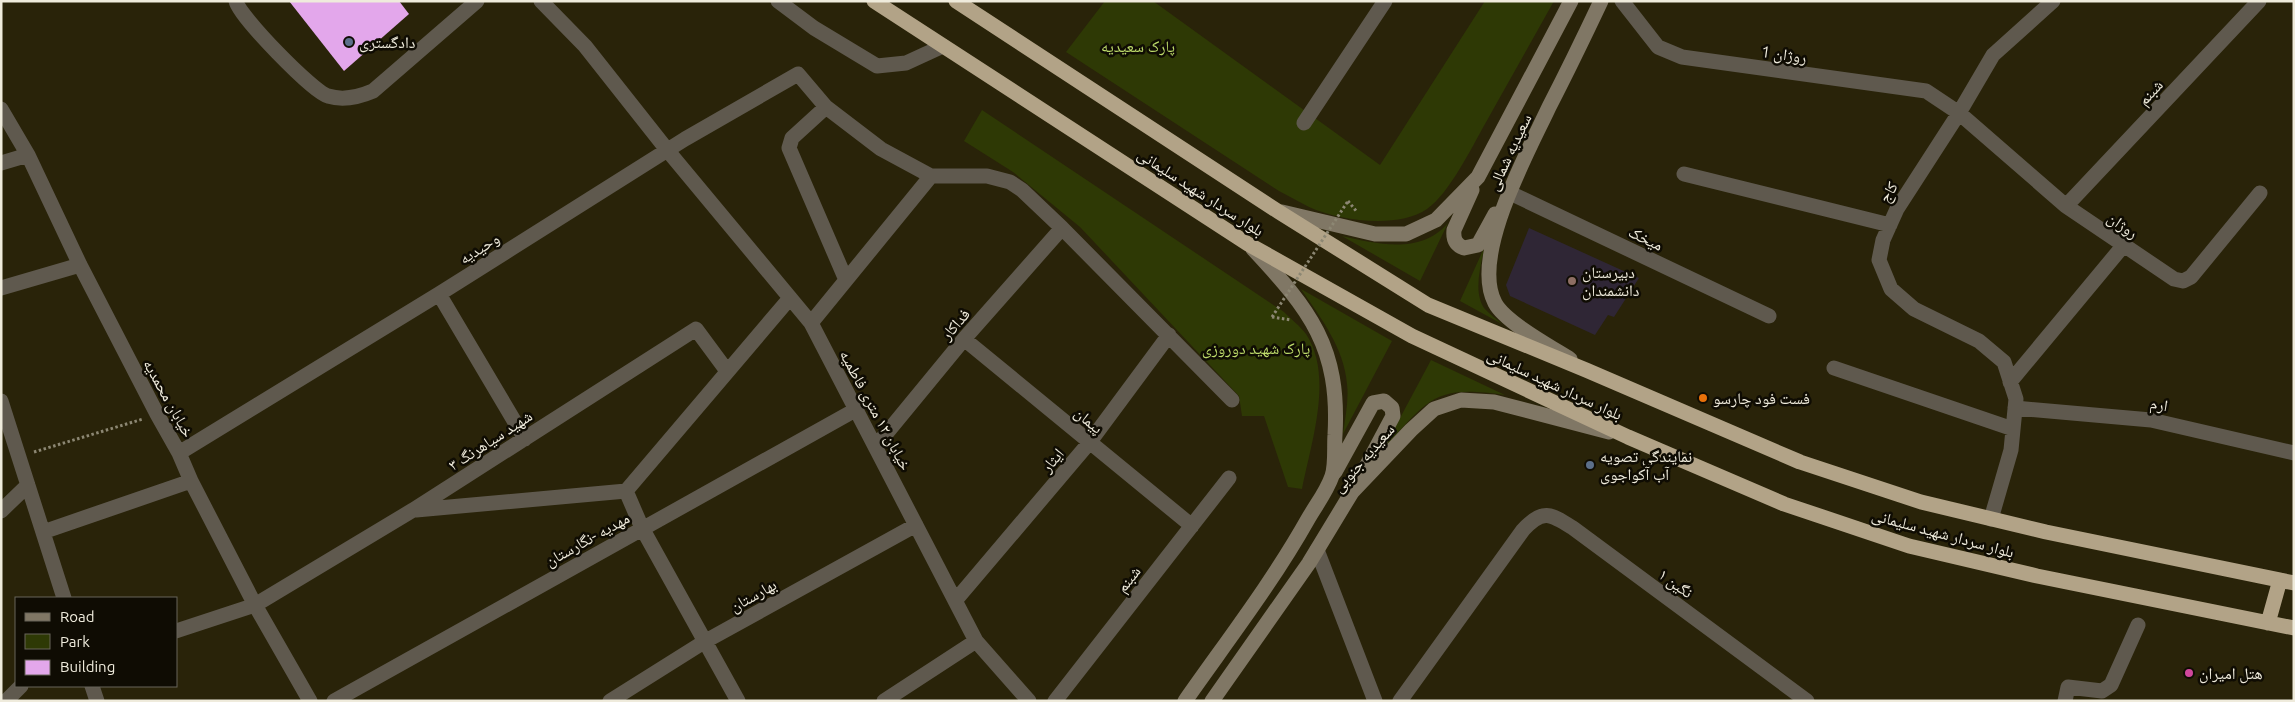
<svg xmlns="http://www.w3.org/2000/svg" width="2295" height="702" font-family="Ubuntu,'Noto Naskh Arabic',sans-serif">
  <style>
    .education { fill: #2f2635 }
    .green { fill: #2e3905 }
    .building { fill: #e3a7eb }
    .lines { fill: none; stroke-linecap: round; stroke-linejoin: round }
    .path { stroke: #8c8773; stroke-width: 3; stroke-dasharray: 2.5 2.5; stroke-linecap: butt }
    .street { stroke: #5f594e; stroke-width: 15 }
    .secondary { stroke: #807765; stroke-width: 15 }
    .highway { stroke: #b2a387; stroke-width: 15 }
    .path-bridge { stroke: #8c8773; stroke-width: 3; stroke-dasharray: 2.5 2.5; stroke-linecap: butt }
    .service-dot { fill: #5c6f8a; stroke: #0f0c03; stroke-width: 2 }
    .education-dot { fill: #8d6e63; stroke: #0f0c03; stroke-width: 2 }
    .food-dot { fill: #e8710a; stroke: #0f0c03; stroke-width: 2 }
    .hotel-dot { fill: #d1479c; stroke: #0f0c03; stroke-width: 2 }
    .labels { text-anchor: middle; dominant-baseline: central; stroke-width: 5; stroke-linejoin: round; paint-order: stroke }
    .poi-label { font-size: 16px; fill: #efebdc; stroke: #0f0c03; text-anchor: start }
    .park-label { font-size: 16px; fill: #bddb6a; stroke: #0f0c03 }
    .street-label { font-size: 16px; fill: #efebdc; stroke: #0f0c03 }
  </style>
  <rect width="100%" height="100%" fill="#292309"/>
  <!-- education -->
  <path class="education" d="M1529 228 1639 278 1614 317 1608 315 1595 335 1510 296 1506 285Z"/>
  <!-- green -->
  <path class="green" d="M1105 1H1153L1380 165 1485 1H1554C1531 42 1508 83 1485 124 1472 147 1449 194 1427 209 1398 229 1340 221 1309 207 1299 202 1289 196 1279 191L1066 52Z
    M982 110 1284 312C1291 319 1300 326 1306 334 1334 376 1311 443 1302 489L1288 487 1264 416H1242L1239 396 1080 227 1013 172 964 141Z
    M1448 223 1420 281 1342 236C1377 244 1421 255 1448 223Z
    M1484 248C1481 266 1473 291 1484 308 1489 314 1497 319 1502 324L1460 301Z
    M1301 289 1392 341 1343 434C1345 418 1349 401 1347 384 1344 348 1321 318 1301 289Z
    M1431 360 1505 395C1434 385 1430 398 1384 448Z"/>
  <!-- building -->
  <path class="building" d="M289 1H399L409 14 344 71Z"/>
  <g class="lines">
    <!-- path -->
    <path class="path" d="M1348 201 1357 212
      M1272 317 1291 320
      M34 452 143 419"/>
    <!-- street -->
    <path class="street" d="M236 1C238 15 313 92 328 96 344 101 359 97 373 91L477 1
      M541 1 585 46 668 151 811 323 976 641 1029 701
      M778 1 814 28 877 66 906 63 943 46
      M1622 1 1658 47 1682 57 1926 91 1959 113 2066 206 2174 279 2183 281 2191 277 2260 193
      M826 107 792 138 789 148 846 280
      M1 109 28 155 80 265 157 414 179 453 191 481 255 605 310 701
      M1304 123 1385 1
      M1 163 28 155
      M1684 174 1890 225
      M1508 192 1769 316
      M2066 206 2259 1
      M1 288 80 265
      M439 294 525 439
      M811 323 931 176
      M964 339 1192 526
      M1834 368 2013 429
      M2010 382 2123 246
      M1 401 64 598
      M2015 408 2151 420 2294 453
      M876 446 964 339 1062 228
      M179 453 439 294 685 139 798 74 826 107 881 149 931 176H987L1010 182 1022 190 1062 228 1232 400
      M626 491 790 298
      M626 491 642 528 738 701
      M416 510 626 491
      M1 511 28 485
      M1991 519 2011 450 2016 399 2004 362 1979 341 1914 309 1891 289 1879 260 1883 240 1897 209 1959 113 1993 55 2053 1
      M43 532 191 481
      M1317 550 1375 701
      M955 601 1089 443 1169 335
      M176 631 255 605 413 510 696 329 727 371
      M92 686 97 701
      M6 701 21 686
      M334 701 857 409
      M610 701 704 642 916 525
      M884 701 976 641
      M1055 701 1229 478
      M1400 701 1523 530C1543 508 1551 514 1573 528L1807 701
      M2065 701 2068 687 2102 691 2111 685 2138 625"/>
    <!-- secondary -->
    <path class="secondary" d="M1472 190 1454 230C1453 239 1456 245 1464 248L1478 245 1495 214
      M1282 212 1375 234H1406L1436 220 1478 177 1571 1
      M1570 359C1551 347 1505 322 1495 303 1470 256 1528 152 1549 107 1567 72 1584 37 1601 1
      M1335 472 1373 403 1384 401 1392 408 1393 416 1360 478
      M1185 701C1227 641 1272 583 1308 519 1316 505 1327 491 1332 476 1336 465 1334 447 1335 435 1340 347 1310 310 1253 249
      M1212 701 1309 563 1352 492 1411 430 1434 409 1461 400 1494 402 1609 432"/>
    <!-- highway -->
    <path class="highway" d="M874 1 1248 244 1412 336 1628 437 1784 504 1909 546 2037 576 2294 628
      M956 1 1279 212 1428 305 1586 370 1800 462 1921 502 2046 532 2294 583
      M2268 623 2280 580"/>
    <!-- path-bridge -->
    <path class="path-bridge" d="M1272 317 1348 201"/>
  </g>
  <!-- markers -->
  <g class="service-dot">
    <circle cx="349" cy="42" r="5"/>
    <circle cx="1590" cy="465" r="5"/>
  </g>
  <circle class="education-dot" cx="1572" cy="281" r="5"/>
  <circle class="food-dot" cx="1703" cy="398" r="5"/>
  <circle class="hotel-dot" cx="2189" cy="673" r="5"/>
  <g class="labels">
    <!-- poi labels -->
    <g class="poi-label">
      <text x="359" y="42">دادگستری</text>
      <text x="1582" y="272">دبیرستان<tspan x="1582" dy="18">دانشمندان</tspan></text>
      <text x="1713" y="398">فست فود چارسو</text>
      <text x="1600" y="456">نمایندگی تصویه<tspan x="1600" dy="18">آب آکواجوی</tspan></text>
      <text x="2199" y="673">هتل امیران</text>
    </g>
    <!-- park labels -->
    <g class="park-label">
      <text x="1138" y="46">پارک سعیدیه</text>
      <text x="1256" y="348">پارک شهید دوروزی</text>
    </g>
    <!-- street labels -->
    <g class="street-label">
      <text transform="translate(1784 54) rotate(8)">روژان 1</text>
      <text transform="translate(2150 92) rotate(-47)">شبنم</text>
      <text transform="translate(1509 152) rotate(-65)">سعیدیه شمالی</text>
      <text transform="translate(1201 192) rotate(33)">بلوار سردار شهید سلیمانی</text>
      <text transform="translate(1888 192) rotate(-59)">کاج</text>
      <text transform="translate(2123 225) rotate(35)">روژان</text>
      <text transform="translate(1646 238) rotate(26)">میخک</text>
      <text transform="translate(479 248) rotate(-32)">وحیدیه</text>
      <text transform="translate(955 324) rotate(-49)">فداکار</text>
      <text transform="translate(1555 384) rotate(25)">بلوار سردار شهید سلیمانی</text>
      <text transform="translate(169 398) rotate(61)">خیابان محمدیه</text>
      <text transform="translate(2159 404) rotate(10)">ارم</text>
      <text transform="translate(876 410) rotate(62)">خیابان ۱۲ متری فاطمیه</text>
      <text transform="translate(1089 420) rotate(40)">پیمان</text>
      <text transform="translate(490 440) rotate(-33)">شهید سیاهرنگ ۳</text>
      <text transform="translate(1363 458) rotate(-49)">سعیدیه جنوبی</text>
      <text transform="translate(1052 460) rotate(-50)">ایثار</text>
      <text transform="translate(1943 533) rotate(15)">بلوار سردار شهید سلیمانی</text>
      <text transform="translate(587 539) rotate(-29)">مهدیه -نگارستان</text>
      <text transform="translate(1128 579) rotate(-52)">شبنم</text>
      <text transform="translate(1676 583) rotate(36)">نگین ۱</text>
      <text transform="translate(753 595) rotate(-29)">بهارستان</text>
    </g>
  </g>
  <!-- border -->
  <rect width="2295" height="702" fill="none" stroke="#efebdc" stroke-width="5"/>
  <!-- legend -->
  <rect x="15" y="597" width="162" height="90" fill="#0f0c03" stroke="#69655a"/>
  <rect x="25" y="613" width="25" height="8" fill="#807765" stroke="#69655a"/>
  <text x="60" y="622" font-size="15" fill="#efebdc">Road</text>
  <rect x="25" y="634" width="25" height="15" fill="#2e3905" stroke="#69655a"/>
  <text x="60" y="647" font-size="15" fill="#efebdc">Park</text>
  <rect x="25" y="660" width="25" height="15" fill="#e3a7eb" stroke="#69655a"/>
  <text x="60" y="672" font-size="15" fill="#efebdc">Building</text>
</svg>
